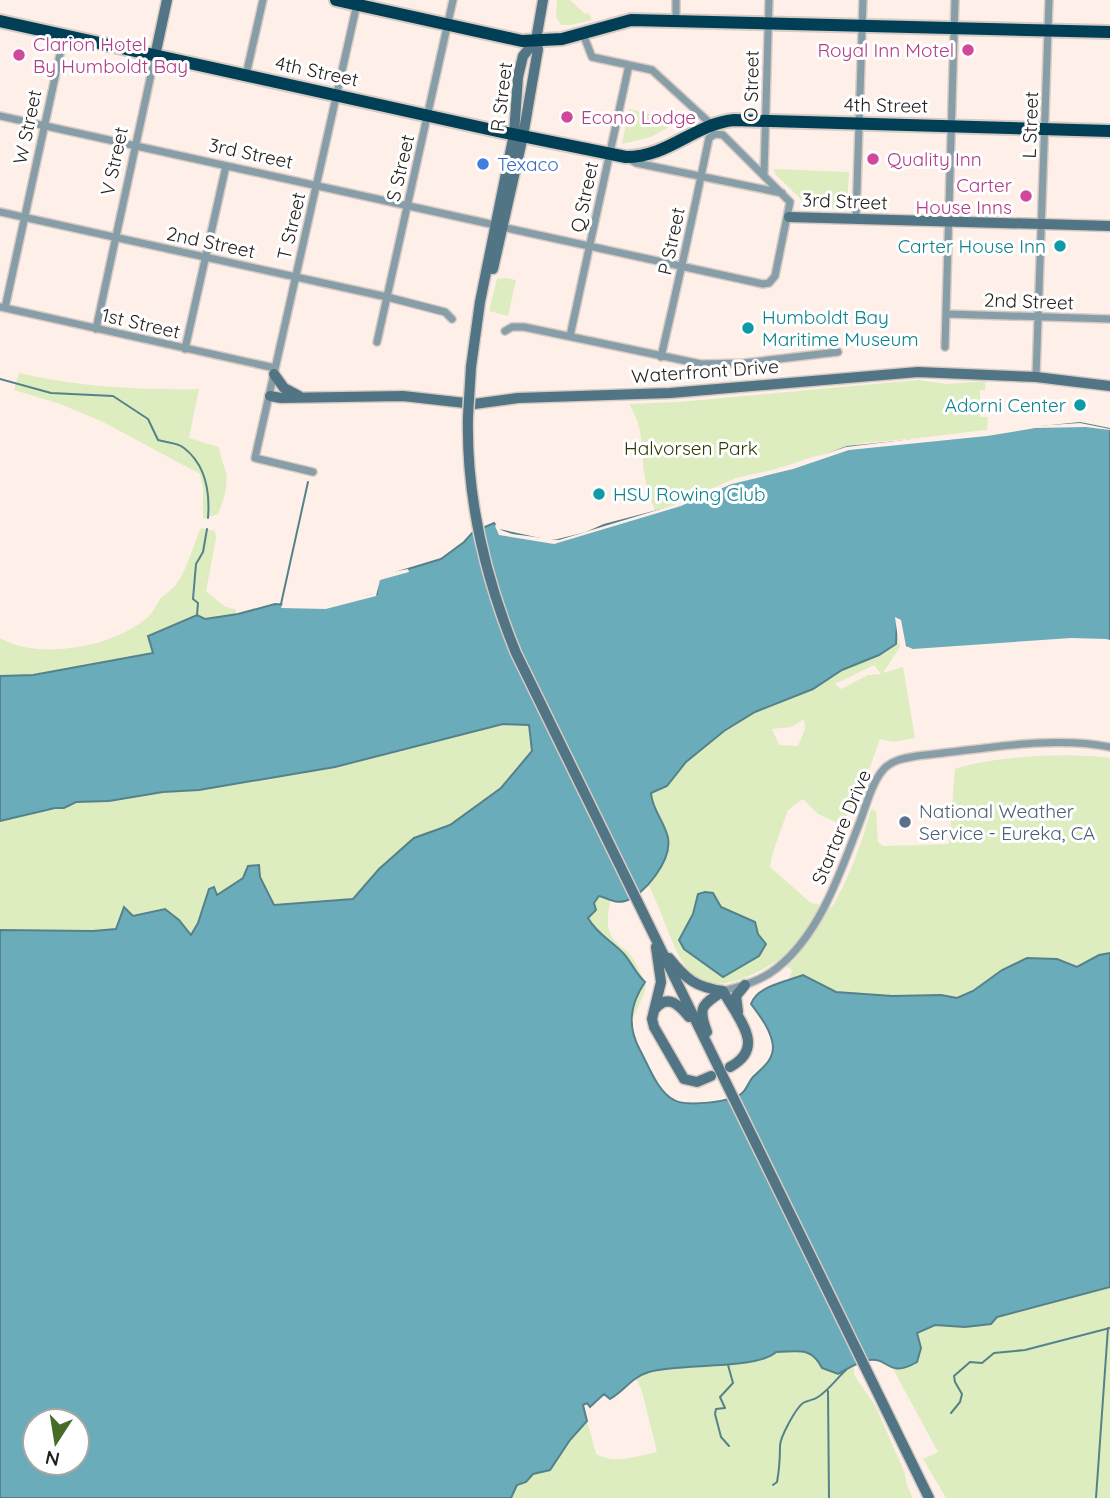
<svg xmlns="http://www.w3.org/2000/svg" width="1110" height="1498" font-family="Quicksand,sans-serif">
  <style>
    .green { fill: #ddedc0; fill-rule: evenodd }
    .water { fill: #6aacb9; stroke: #55828a; stroke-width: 2; fill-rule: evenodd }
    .pier { fill: #fef0e8 }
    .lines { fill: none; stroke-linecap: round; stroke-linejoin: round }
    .stream { stroke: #55828a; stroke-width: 2 }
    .street-casing { stroke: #d7cbc3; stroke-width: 10 }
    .secondary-casing { stroke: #d7cbc3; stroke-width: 13 }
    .highway-casing { stroke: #d7cbc3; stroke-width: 16 }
    .street { stroke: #879ea9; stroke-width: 7 }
    .secondary { stroke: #527586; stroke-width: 10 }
    .highway { stroke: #003f56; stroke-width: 12 }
    .secondary-bridge-casing { stroke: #d7cbc3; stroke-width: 13; stroke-linecap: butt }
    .secondary-bridge { stroke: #527586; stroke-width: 10 }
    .hotel-dot { fill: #d1479c; stroke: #fff; stroke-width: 2.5 }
    .shop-dot { fill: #3f7fe0; stroke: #fff; stroke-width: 2.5 }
    .culture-dot { fill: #0f9aa8; stroke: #fff; stroke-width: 2.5 }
    .service-dot { fill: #5c6f8a; stroke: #fff; stroke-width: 2.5 }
    .labels { text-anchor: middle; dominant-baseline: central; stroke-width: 6; stroke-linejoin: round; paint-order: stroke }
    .hotel-label { font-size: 19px; fill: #b23c85; stroke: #fff; text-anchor: start }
    .street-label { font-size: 19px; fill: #25201d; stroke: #fff }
    .shop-label { font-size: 19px; fill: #366cbe; stroke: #fff; text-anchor: start }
    .culture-label { font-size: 19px; fill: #0d838f; stroke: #fff; text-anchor: end }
    .park-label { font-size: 19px; fill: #2e3c02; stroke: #fff }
    .service-label { font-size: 19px; fill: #4e5e75; stroke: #fff; text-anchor: start }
  </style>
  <rect width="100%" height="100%" fill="#fef0e8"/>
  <!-- green -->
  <path class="green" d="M557 0H570L585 14 589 13 592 20 570 25H561L556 17Z
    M629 109 680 121 651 137 622 144Z
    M774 169 849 172 847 209 809 207 775 174Z
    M506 278 516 280 508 316 489 311 497 279Z
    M19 373C77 387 139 390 199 389L189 438 219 447C220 455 222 461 225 469 230 481 223 503 218 514L203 519V489L200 474 103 422 60 404 14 390Z
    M918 380 947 384 986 381 985 390H980V417H988L987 432 863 443 806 459 655 511C651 500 647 490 645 479 640 448 646 433 629 404L679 402Z
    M201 528 215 531 216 538 206 591 224 606 236 610V614L275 604 282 605 281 608 286 610 326 609 376 597 380 580 408 572V569L420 565 421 567C434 564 445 562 455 554 464 547 468 538 478 534L485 562 368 605 231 631 159 652 154 659 0 703V638C39 661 116 647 149 616 154 611 157 603 161 598 166 593 173 589 177 583 188 568 193 545 201 528Z
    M897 620 900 647 883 673 903 667 915 738 893 742 880 739 864 784 842 825 818 814 803 799 788 810 773 852 770 867 811 903 832 907C850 876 862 843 871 809L876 811 878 842 883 846 949 844 955 769C992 756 1070 752 1110 758V1044L0 1407V821L55 808H64L76 802 522 711 629 781ZM874 665 881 674 868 675 841 689 835 684ZM804 719 805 729 798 746 779 745 772 729 792 727ZM649 886C683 956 681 1019 777 961L792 970 788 981 758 992 751 1004C761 1016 772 1031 773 1047 773 1062 762 1068 753 1077 747 1082 746 1090 740 1094 729 1102 685 1107 673 1100 654 1089 637 1046 630 1026L645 991 646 982C639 973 636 961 629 953 625 949 620 947 616 942 604 929 608 917 610 901 626 903 638 897 649 886Z
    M1110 1263V1498H946L923 1459 938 1452 893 1369 875 1360H869L854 1366V1375L875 1405 904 1471 907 1485 913 1498H334L600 1374ZM636 1378 642 1392 657 1452C637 1456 615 1465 596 1454L583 1405H589L603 1393 610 1399Z"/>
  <!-- water -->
  <path class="water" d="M1080 423 1110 429V643L1090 640 910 651 903 642 897 620 896 644 879 655 842 670 813 689 755 712 724 731 686 762 667 786 651 793C652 810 665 822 668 838 672 860 645 895 625 901 615 904 608 898 599 896L594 903 596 910 588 918C597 934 612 941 624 954 632 963 636 974 645 982 629 1006 627 1027 641 1052 649 1067 658 1092 674 1100 686 1107 730 1102 741 1094 747 1090 748 1082 753 1077 762 1068 773 1061 773 1047 772 1031 760 1016 751 1004 757 986 786 982 803 975L836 992 892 996 941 995 957 998 973 991 1002 970 1027 958 1057 959 1077 967 1099 955 1110 953V1287L997 1317 991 1324 965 1327 935 1325 917 1333 921 1348 917 1362C888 1379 889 1357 869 1360 859 1361 847 1369 838 1374L822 1368C811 1346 798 1352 776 1352 757 1370 679 1363 649 1372 632 1377 624 1391 610 1399L604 1394 590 1407 587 1403 583 1405 587 1421 570 1440 550 1470 533 1474 526 1482 517 1485 511 1498H0V930L93 931 116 929 124 907 133 916 165 909 179 920 191 935 198 923 209 889 214 887 217 895 243 878 248 866 259 865 260 877 274 905 353 899 379 869 414 838 450 825 501 788 532 751 529 725 503 724 335 767 199 790 163 792 109 801 76 802 64 808H55L0 821V676L33 675 153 653 148 636 197 615 205 619 238 614 275 604 326 608 377 594 378 578 441 559 464 542 473 532 494 523 499 530 545 540H558L586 533 604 525 680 505 737 481 796 466 847 447ZM35 1421H77V1463H35Z
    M705 892 713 893 721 907 755 922 758 934 766 944 759 956 723 977 684 949 679 940 693 914 698 894Z"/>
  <!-- pier -->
  <path class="pier" d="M1080 423 1110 429V430L1086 427 1036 428 987 436 849 450 793 469 732 484 681 506 554 544 499 535 495 526 496 524 501 530 512 534 559 540 674 505 736 478 785 467 846 447 1035 424V426Z
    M408 569 409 572 380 580 376 596 326 609 281 608 283 603 328 604 373 594 377 575Z
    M895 617 901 620 906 646 913 649 1071 638 1106 639 1110 640V647L1077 643 909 654 900 643 899 633V646Z"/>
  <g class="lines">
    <!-- stream -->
    <path class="stream" d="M0 379 51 393 113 396 148 419 158 440C167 443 177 442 184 448 206 465 210 493 208 518
      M281 604 308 482
      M197 615 198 603 193 599 196 564 203 552 207 529
      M728 1365 733 1383 720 1397 725 1408 716 1409 715 1414 721 1437 729 1446
      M828 1391 829 1498
      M951 1413 960 1402 962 1394 955 1382 954 1376 970 1362 982 1363 994 1353 1025 1350 1110 1328
      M773 1485 777 1482C779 1471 780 1456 780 1446 780 1437 796 1408 803 1403 808 1400 814 1400 818 1397 829 1390 837 1378 846 1370
      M1096 1498 1108 1328"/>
    <defs>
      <path id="street" d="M676 21V0
        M583 34 592 57 652 70 712 125
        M246 75 263 0
        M0 116 495 225
        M627 158 636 163 782 193
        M764 174 769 0
        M0 212 387 297 445 312 452 319
        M856 219 863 0
        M502 227 763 284 769 283 775 276 790 202 723 135 715 134 709 138C694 211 678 284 661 357
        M0 307 275 368
        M5 308 64 36
        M947 314 1110 319
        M96 329 155 56
        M505 331 512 327H524L701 364 744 363 838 352
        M570 336 629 65
        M377 342 453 0
        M945 347 955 0
        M185 349 226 166
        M1036 377 1049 0
        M313 472 255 458 357 4
        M723 991C742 986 761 981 777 968 820 934 840 873 859 824 866 807 871 784 883 770 891 760 905 758 917 756 980 750 1048 735 1110 747"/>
      <path id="secondary" d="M155 56 167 0
        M789 217 1110 226
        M493 269 523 136 538 49 536 40 543 0
        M471 367 480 302 514 134 518 77 523 56 536 40
        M274 374 284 388 299 396
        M270 396 281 398 403 396 474 404 518 398 670 393 918 372 1036 377 1110 386
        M468 416C466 499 485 577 516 653L929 1498
        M656 947 661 982 652 1019 654 1027 684 1079 697 1082 711 1076
        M669 958C686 979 695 987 723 991
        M723 991C738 1019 767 1047 730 1067
        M655 1009C668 993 679 1005 689 1017
        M738 1012 736 996 745 985
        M707 1032C698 1008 701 1005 722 992"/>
      <path id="highway" d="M336 0 522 41 562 39 631 20 1110 32
        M0 21 497 131 626 157C669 157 694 124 734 120L1110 131"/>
    </defs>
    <!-- street casing -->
    <use href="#street" class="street-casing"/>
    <!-- secondary casing -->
    <use href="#secondary" class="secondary-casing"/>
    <!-- highway casing -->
    <use href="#highway" class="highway-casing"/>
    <!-- street -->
    <use href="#street" class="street"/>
    <!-- secondary -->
    <use href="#secondary" class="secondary"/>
    <!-- highway -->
    <use href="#highway" class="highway"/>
    <defs>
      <path id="secondary-bridge" d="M468 416 471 367"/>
    </defs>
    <!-- secondary-bridge casing -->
    <use href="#secondary-bridge" class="secondary-bridge-casing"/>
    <!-- secondary-bridge -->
    <use href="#secondary-bridge" class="secondary-bridge"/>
  </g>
  <!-- markers -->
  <g class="hotel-dot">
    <circle cx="968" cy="50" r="7"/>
    <circle cx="19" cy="55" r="7"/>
    <circle cx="567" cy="117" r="7"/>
    <circle cx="873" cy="159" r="7"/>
    <circle cx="1026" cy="196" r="7"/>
  </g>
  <circle class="shop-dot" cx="483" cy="164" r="7"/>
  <g class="culture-dot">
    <circle cx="1060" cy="246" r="7"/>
    <circle cx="748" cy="328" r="7"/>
    <circle cx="1080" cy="405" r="7"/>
    <circle cx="599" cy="494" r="7"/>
  </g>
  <circle class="service-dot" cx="905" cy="822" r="7"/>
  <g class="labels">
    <!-- hotel labels -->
    <g class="hotel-label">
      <text x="33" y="44">Clarion Hotel<tspan x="33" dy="22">By Humboldt Bay</tspan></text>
      <text x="954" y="50" text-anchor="end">Royal Inn Motel</text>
      <text x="581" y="117">Econo Lodge</text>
      <text x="887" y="159">Quality Inn</text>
      <text x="1012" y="185" text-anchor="end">Carter<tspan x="1012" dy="22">House Inns</tspan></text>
    </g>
    <!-- street labels -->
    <g class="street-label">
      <text transform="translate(317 71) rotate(12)">4th Street</text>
      <text transform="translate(751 86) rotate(-89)">O Street</text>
      <text transform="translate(501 97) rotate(-83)">R Street</text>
      <text transform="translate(886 105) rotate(1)">4th Street</text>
      <text transform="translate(1030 125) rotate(-88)">L Street</text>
      <text transform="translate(27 127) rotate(-78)">W Street</text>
      <text transform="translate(251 153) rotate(12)">3rd Street</text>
      <text transform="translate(114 161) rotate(-78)">V Street</text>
      <text transform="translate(400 168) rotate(-77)">S Street</text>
      <text transform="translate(584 197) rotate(-78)">Q Street</text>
      <text transform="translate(845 201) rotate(2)">3rd Street</text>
      <text transform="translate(291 226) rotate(-77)">T Street</text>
      <text transform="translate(671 241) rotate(-78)">P Street</text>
      <text transform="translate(211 242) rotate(12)">2nd Street</text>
      <text transform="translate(1029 301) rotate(2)">2nd Street</text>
      <text transform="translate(141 323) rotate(13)">1st Street</text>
      <text transform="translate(705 371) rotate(-4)">Waterfront Drive</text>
      <text transform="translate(841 827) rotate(-67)">Startare Drive</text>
    </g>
    <!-- shop labels -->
    <g class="shop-label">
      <text x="497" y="164">Texaco</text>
    </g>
    <!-- culture labels -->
    <g class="culture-label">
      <text x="1046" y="246">Carter House Inn</text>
      <text x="762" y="317" text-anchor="start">Humboldt Bay<tspan x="762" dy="22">Maritime Museum</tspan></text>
      <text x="1066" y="405">Adorni Center</text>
      <text x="613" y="494" text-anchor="start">HSU Rowing Club</text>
    </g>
    <!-- park labels -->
    <g class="park-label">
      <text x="691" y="448">Halvorsen Park</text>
    </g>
    <!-- service labels -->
    <g class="service-label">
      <text x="919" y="811">National Weather<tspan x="919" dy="22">Service - Eureka, CA</tspan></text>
    </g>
  </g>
  <!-- north arrow -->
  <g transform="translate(56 1442) rotate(192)"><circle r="33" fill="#ffffff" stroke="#a8a6a5" stroke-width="2"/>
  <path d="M0-5L12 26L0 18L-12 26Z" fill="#466c27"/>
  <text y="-10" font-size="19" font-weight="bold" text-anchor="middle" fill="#25201d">N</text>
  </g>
</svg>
